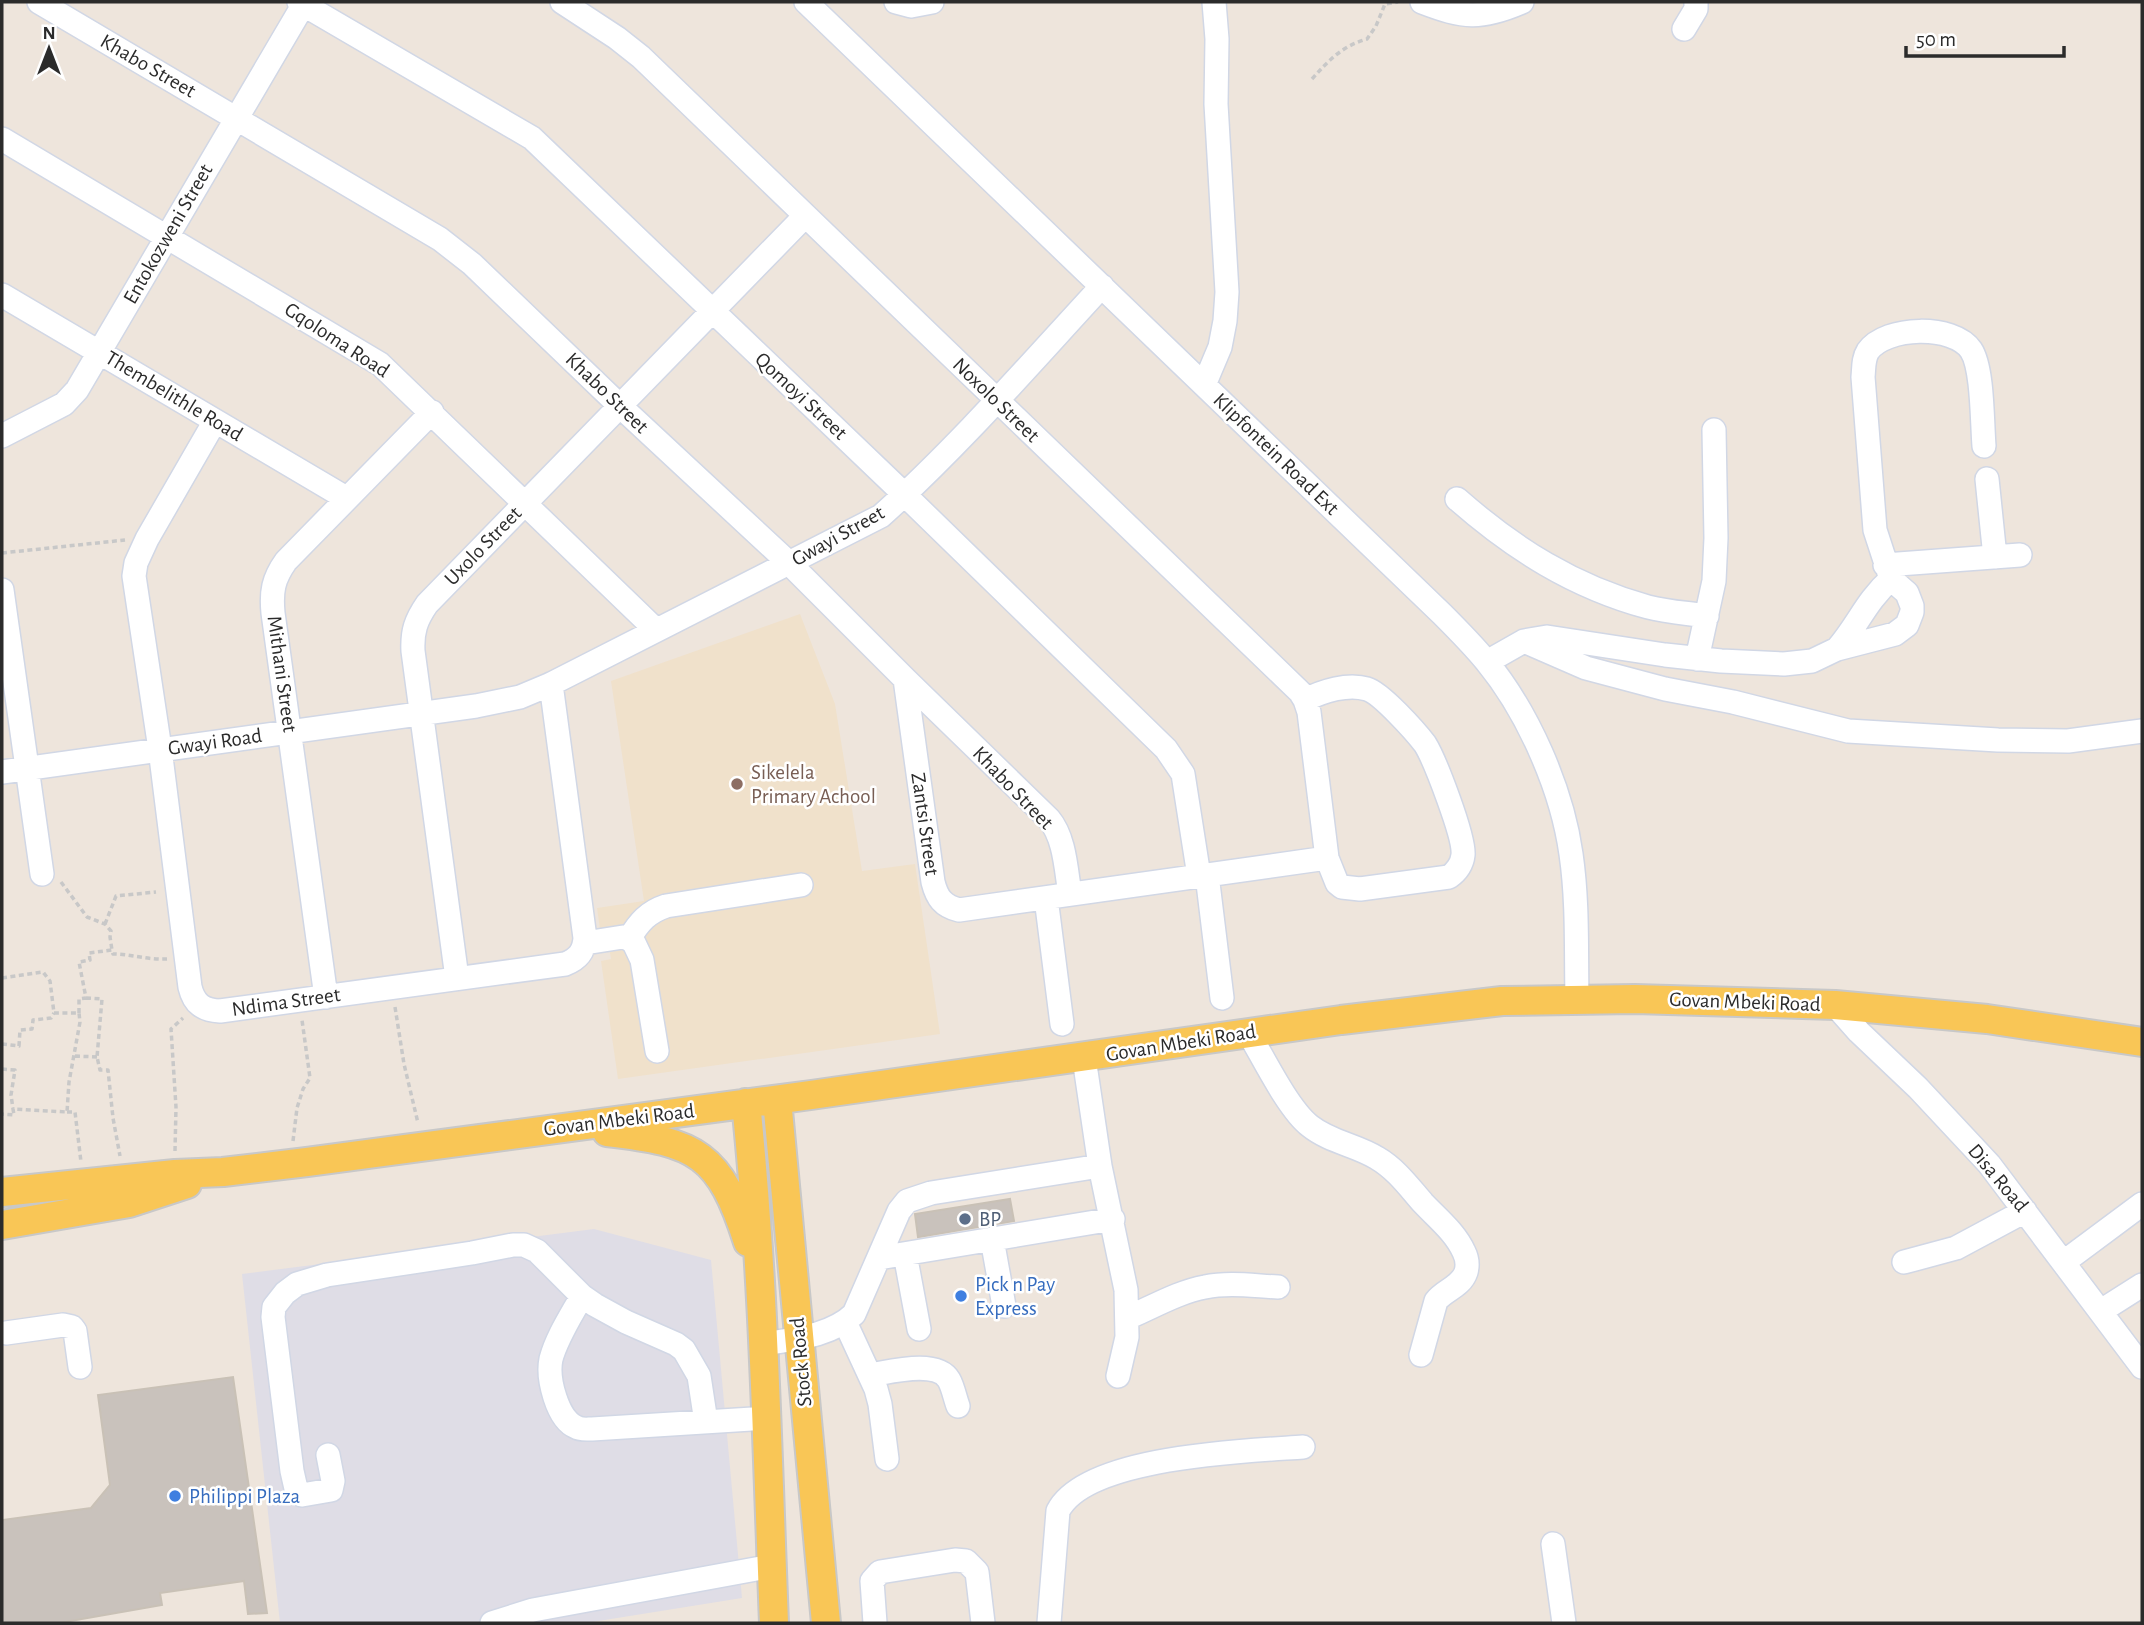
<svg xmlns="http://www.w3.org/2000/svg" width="2144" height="1625" font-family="'Alegreya Sans',sans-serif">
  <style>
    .industrial { fill: #dfdde6 }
    .education { fill: #f0e1cb }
    .building { fill: #c9c2bc; stroke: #c9c1b6; stroke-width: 2 }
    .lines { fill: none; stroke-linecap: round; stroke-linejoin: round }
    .minor-casing { stroke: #d1d7e5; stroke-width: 26 }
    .major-casing { stroke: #c8c8c8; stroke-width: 32 }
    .path { stroke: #c8c8c8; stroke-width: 3.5; stroke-dasharray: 5 3.5; stroke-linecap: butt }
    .minor { stroke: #fff; stroke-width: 23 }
    .major { stroke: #f9c656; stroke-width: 28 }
    .education-dot { fill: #8d6e63; stroke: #fff; stroke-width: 2.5 }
    .service-dot { fill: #5c6f8a; stroke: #fff; stroke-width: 2.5 }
    .shop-dot { fill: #3f7fe0; stroke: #fff; stroke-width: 2.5 }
    .labels { text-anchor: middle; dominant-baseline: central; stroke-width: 5; stroke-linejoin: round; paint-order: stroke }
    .street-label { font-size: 21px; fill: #2b2b2b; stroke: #fff }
    .education-label { font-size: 21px; fill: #785e54; stroke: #fff; text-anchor: start }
    .service-label { font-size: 21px; fill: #4e5e75; stroke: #fff; text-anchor: start }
    .shop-label { font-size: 21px; fill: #366cbe; stroke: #fff; text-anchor: start }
  </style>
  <rect width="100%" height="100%" fill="#eee5dc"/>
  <!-- industrial -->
  <path class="industrial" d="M594 1229 711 1260 742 1598 586 1623H280L242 1274Z"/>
  <!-- education -->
  <path class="education" d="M800 614 835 704 862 871 915 864 940 1034 618 1079 601 961 611 959 606 928 600 929 597 908 644 901 611 681Z"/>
  <!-- building -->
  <path class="building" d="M1010 1199 1014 1221 918 1237 915 1214Z
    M233 1377 267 1613 248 1614 244 1581 160 1593 162 1605 59 1623H2V1520L91 1508 110 1485 98 1395Z"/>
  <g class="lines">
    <defs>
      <path id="minor" d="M39 2 440 239 472 264 620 406 789 563 905 679 1049 819C1065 838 1066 870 1070 894
        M299 2 532 138 905 495 1166 749 1183 774 1199 876
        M562 2 617 38 641 57 1300 692 1305 700 1309 712 1327 858 1337 883 1342 887 1360 889 1449 877C1456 872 1462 864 1463 855 1465 838 1435 760 1425 744 1415 731 1381 693 1367 689 1348 683 1323 691 1305 700
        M806 2 1442 614C1457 629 1472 644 1486 661 1528 712 1562 789 1571 854 1578 902 1576 951 1577 999
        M896 2 911 6 932 2
        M1422 2C1464 18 1480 20 1522 2
        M1684 29 1696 9V2
        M2 139 380 364 656 630
        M2 295 346 498
        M1204 385 1220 347 1225 321 1227 292 1216 104 1217 39 1214 2
        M215 421 147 539 136 563 134 576 160 749 190 987C194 1004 203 1010 220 1011L565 964C578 959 584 952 585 938L551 684
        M2 436 64 404 77 390 305 2
        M1987 479 1995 557
        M1457 499C1514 549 1574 587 1648 607 1667 612 1687 613 1707 616
        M1885 565 2020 555
        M2 590 42 874
        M1524 641 1586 668 1665 689 1733 702 1848 731 1998 740 2068 741 2142 731
        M1837 649C1858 625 1866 601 1891 579
        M1697 659 1714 581 1716 538 1714 430
        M1487 662 1524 641 1547 637 1665 655 1721 661 1784 664 1812 661 1837 649 1895 634 1907 625 1912 612V606L1907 593 1891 579 1875 530 1863 377C1864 368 1863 359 1868 351 1886 326 1953 324 1971 350 1983 368 1982 423 1984 446
        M905 679 933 882C937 898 943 906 959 910L1327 858
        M2 772 476 706 520 697 551 684 881 516C960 445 1030 364 1102 286
        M1207 875 1222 998
        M1046 898 1062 1024
        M629 939C639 922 648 912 666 906L801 885
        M585 943 623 937 629 939 634 943 642 960 657 1051
        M457 978 413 651C412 631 416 620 427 604L805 216
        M326 997 273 613C271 592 273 579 286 561L432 412
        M1835 1005 1859 1032 1918 1088 1989 1164 2142 1367
        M1248 1032C1263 1057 1288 1109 1310 1126 1330 1142 1356 1145 1377 1158 1396 1169 1409 1187 1423 1203 1437 1218 1455 1232 1464 1252 1467 1258 1468 1265 1466 1272 1461 1287 1444 1290 1436 1301L1421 1355
        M1100 1166 1126 1290 1127 1337 1118 1376
        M992 1239 1004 1306
        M905 1254 919 1329
        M879 1258 1113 1219
        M1904 1262 1956 1248 2025 1211
        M2064 1262 2142 1204
        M582 1296C571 1316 557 1337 551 1359 547 1378 557 1419 576 1427 581 1430 587 1429 592 1429L767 1418
        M2101 1311 2142 1285
        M1127 1318C1153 1307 1178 1292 1205 1287 1229 1282 1254 1286 1278 1287
        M845 1322 876 1389 880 1404 887 1459
        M6 1333 63 1325 72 1327 75 1331 80 1367
        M764 1344C794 1339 831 1336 854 1314L899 1211 907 1201 931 1193 1100 1166 1084 1058
        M870 1375C890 1372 937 1359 949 1380 953 1387 955 1398 958 1406
        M328 1455 333 1481 331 1490 302 1495 297 1493 292 1471 273 1317 274 1307 285 1293 297 1284 327 1275 472 1253 513 1245H524L537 1251 582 1296 595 1305 626 1322 676 1344 684 1350 699 1376 706 1422
        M1553 1544 1564 1623
        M492 1623 533 1610 772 1566
        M875 1623 872 1581 880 1572 955 1560 966 1561 977 1572 983 1623
        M1049 1623 1058 1511C1086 1456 1247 1451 1303 1447"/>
      <path id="major" d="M777 1100 826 1623
        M746 1103C764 1276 767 1450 774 1623
        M607 1132C697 1142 720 1154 748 1242
        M2 1192 175 1174 223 1172 307 1162 811 1095 1341 1020 1502 1001 1635 999 1835 1005 1987 1019 2142 1042
        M2 1225 129 1203 187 1184"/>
    </defs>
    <!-- minor casing -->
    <use href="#minor" class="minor-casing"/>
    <!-- major casing -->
    <use href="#major" class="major-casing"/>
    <!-- path -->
    <path class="path" d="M1312 79C1328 61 1342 46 1367 39L1376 26 1385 4 1398 2
      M2 553 125 540
      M61 882 87 917 105 924 111 931 110 937 112 950
      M105 924 116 896 156 892
      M2 978 43 972 50 981 54 1013H79L80 1022 69 1082 67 1112 13 1109 14 1115 2 1114
      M86 998 102 999 97 1057 100 1070H108L113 1118 120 1156
      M395 1007 404 1064 418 1123
      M79 1013V999L86 998 79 962 90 960 89 953 112 950 113 954C131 954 147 960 167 959
      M2 1044 19 1046 20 1030 32 1029 33 1020 51 1018 54 1013
      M75 1056 97 1057
      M2 1069 15 1070 11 1095 13 1109
      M67 1112H75L81 1162
      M293 1141 297 1108 303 1089 310 1078 302 1020
      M175 1151 176 1107 171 1029 183 1018"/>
    <!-- minor -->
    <use href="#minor" class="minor"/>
    <!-- major -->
    <use href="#major" class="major"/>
  </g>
  <!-- markers -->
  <circle class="education-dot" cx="737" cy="784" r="7"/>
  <circle class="service-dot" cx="965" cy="1219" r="7"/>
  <g class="shop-dot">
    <circle cx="961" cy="1296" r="7"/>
    <circle cx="175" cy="1496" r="7"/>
  </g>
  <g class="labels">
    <!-- street labels -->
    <g class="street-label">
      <text transform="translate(148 66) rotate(30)">Khabo Street</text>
      <text transform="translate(168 234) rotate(-60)">Entokozweni Street</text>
      <text transform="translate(337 340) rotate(33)">Gqoloma Road</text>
      <text transform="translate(607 393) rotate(44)">Khabo Street</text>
      <text transform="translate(174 396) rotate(31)">Thembelithle Road</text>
      <text transform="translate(801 396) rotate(43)">Qomoyi Street</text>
      <text transform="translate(996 400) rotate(44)">Noxolo Street</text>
      <text transform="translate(1276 454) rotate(44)">Klipfontein Road Ext</text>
      <text transform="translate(838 536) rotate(-29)">Gwayi Street</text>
      <text transform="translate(483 546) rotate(-46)">Uxolo Street</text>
      <text transform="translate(282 674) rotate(82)">Mithani Street</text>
      <text transform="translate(215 742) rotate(-8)">Gwayi Road</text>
      <text transform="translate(1013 788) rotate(46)">Khabo Street</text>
      <text transform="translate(925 824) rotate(82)">Zantsi Street</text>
      <text transform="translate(286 1002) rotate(-8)">Ndima Street</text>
      <text transform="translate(1745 1002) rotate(2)">Govan Mbeki Road</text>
      <text transform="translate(1181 1043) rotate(-9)">Govan Mbeki Road</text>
      <text transform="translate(619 1120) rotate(-7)">Govan Mbeki Road</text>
      <text transform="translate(1998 1178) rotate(50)">Disa Road</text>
      <text transform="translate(801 1362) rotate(-95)">Stock Road</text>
    </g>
    <!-- education labels -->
    <g class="education-label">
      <text x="751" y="772">Sikelela<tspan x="751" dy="24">Primary Achool</tspan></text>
    </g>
    <!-- service labels -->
    <g class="service-label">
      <text x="979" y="1219">BP</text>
    </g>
    <!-- shop labels -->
    <g class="shop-label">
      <text x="975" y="1284">Pick n Pay<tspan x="975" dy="24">Express</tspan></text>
      <text x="189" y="1496">Philippi Plaza</text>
    </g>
  </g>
  <!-- border -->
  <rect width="2144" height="1625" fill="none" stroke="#2b2b2b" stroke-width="7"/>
  <!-- north arrow -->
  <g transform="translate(49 49)" stroke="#ffffff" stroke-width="5" paint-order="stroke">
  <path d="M0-5L12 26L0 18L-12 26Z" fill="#2b2b2b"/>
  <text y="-10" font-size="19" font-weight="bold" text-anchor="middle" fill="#2b2b2b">N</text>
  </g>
  <!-- scale -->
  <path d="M1906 46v10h158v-10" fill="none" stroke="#2b2b2b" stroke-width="3.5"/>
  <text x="1916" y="46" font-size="21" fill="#2b2b2b" stroke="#ffffff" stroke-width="5" paint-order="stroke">50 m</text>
</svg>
